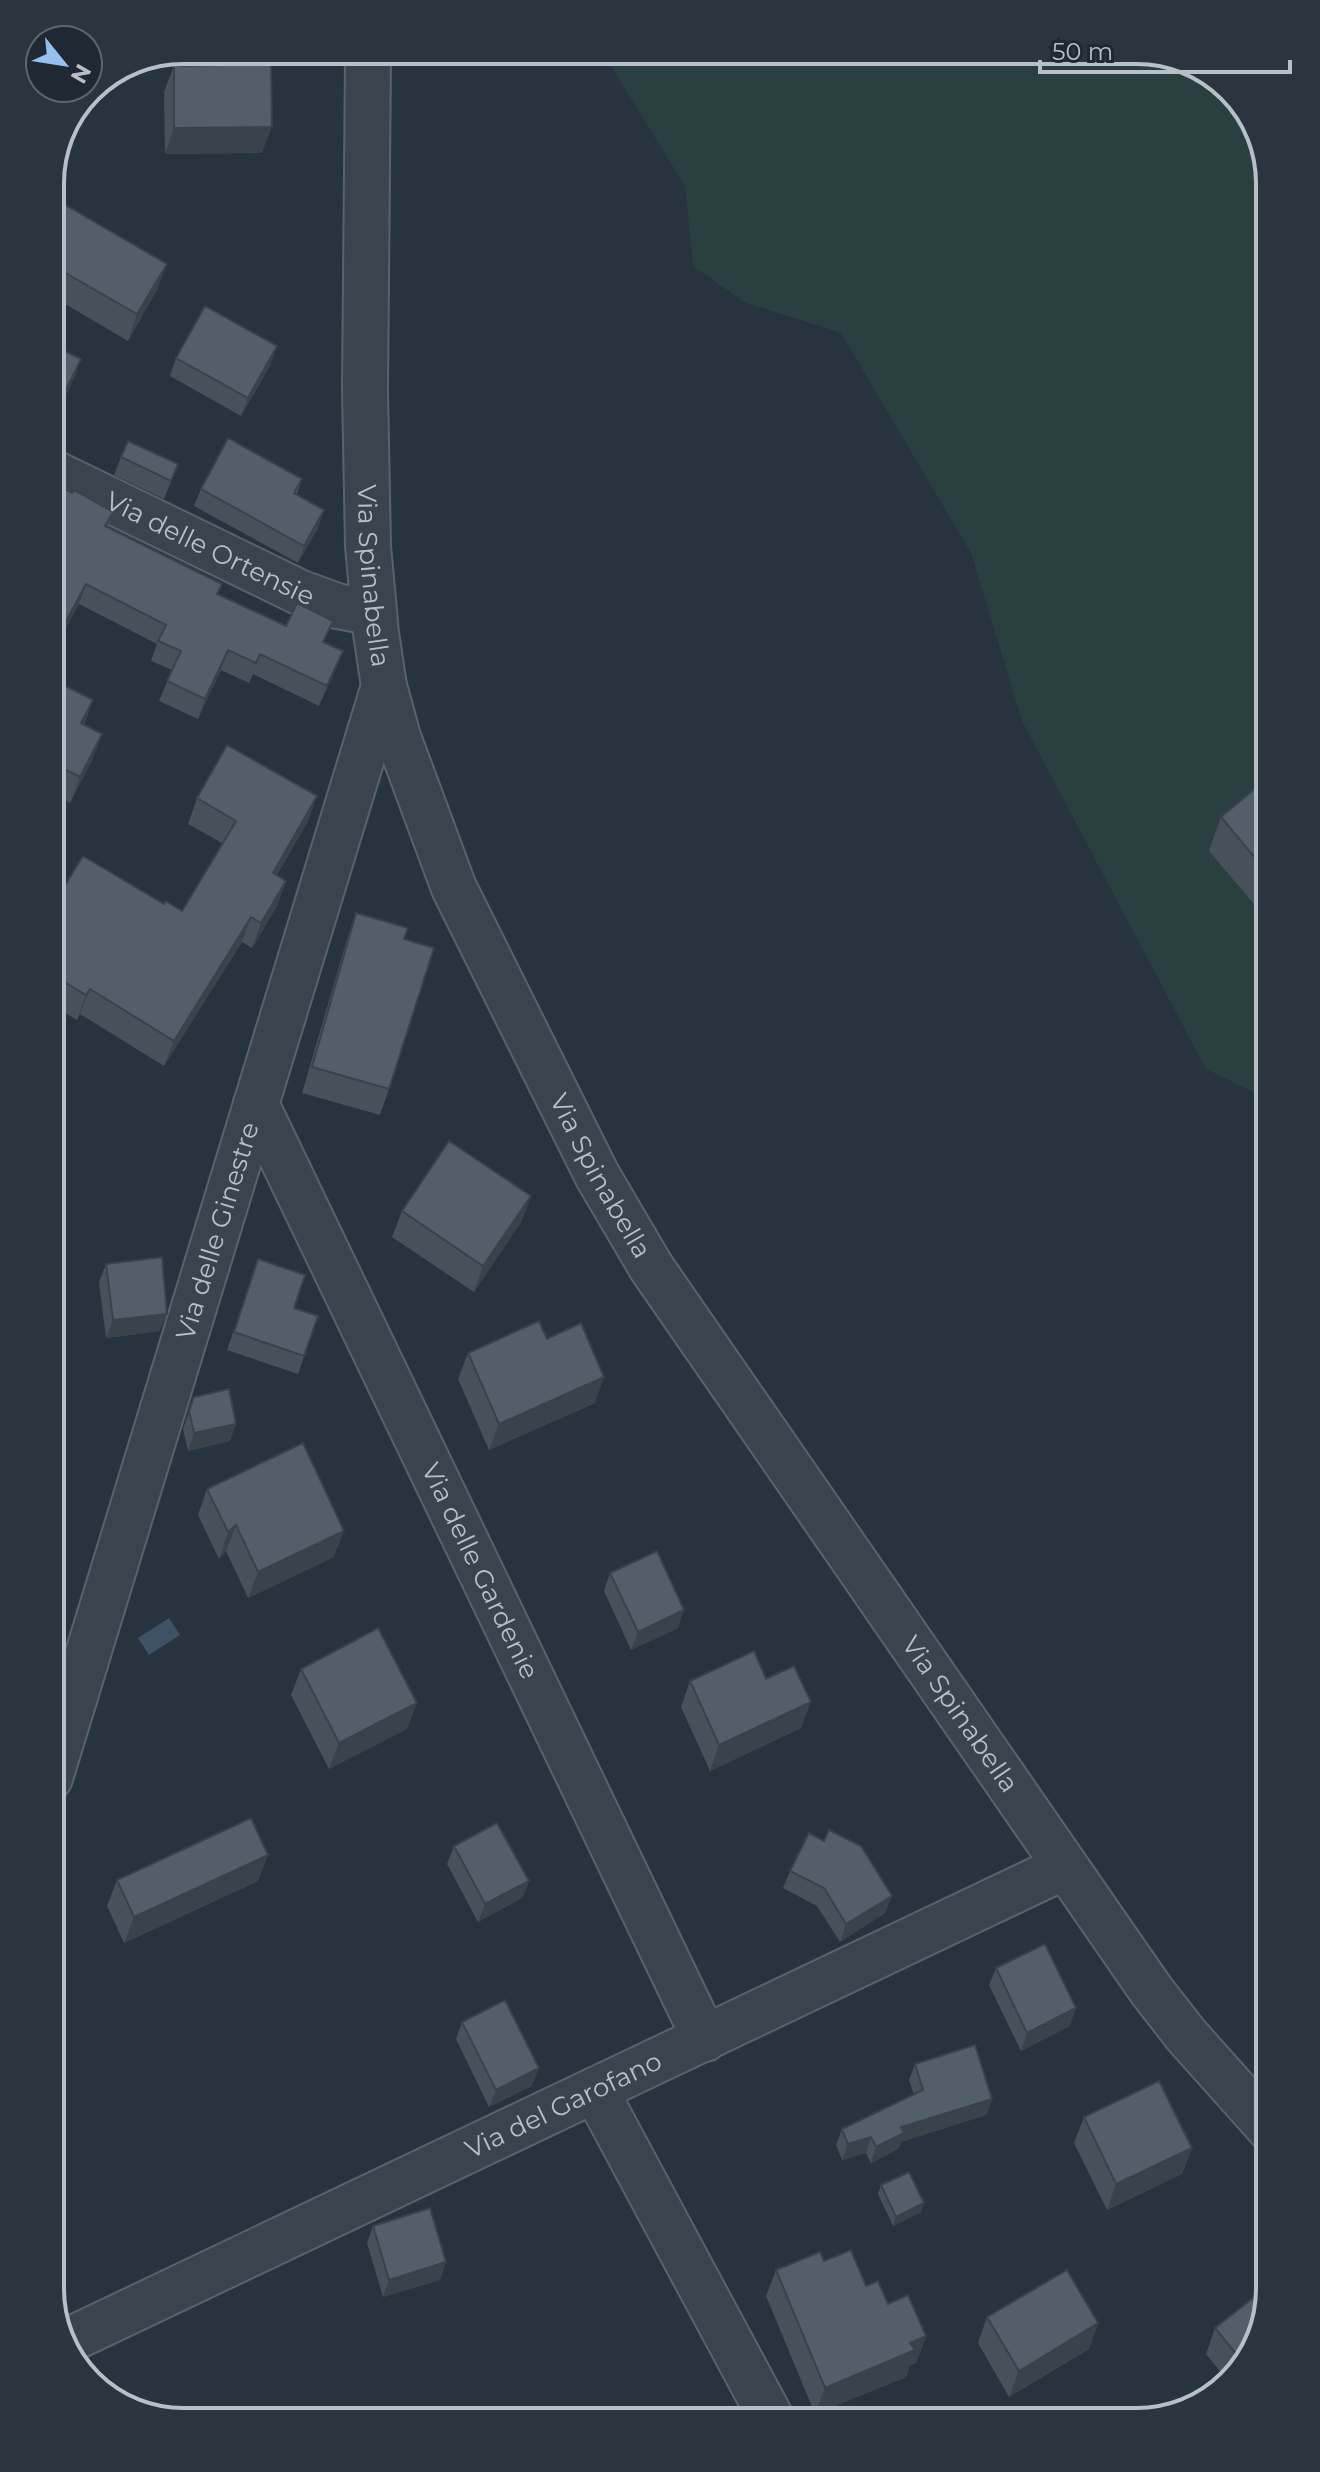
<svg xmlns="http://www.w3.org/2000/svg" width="1320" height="2472" font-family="Montserrat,sans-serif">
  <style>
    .green { fill: #2a4040 }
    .water { fill: #3f5265 }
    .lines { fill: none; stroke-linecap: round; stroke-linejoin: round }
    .minor-casing { stroke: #59626c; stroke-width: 48 }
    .minor { stroke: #3b444e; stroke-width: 44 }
    .wall { fill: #47515c }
    .shaded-wall { fill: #3a424b }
    .building { fill: #535e6b; stroke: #3a424b; stroke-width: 2 }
    .labels { text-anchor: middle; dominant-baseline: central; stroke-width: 6; stroke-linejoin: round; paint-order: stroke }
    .street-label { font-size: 26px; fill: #b8bfc9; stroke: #202933 }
    .rim { fill: none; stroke: #b8bfc9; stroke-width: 4 }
  </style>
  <rect width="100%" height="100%" fill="#27333e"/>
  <!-- green -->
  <path class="green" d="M1146 50 1211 73 1260 132 1270 183V1100L1206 1069 1022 721 971 553 841 333 744 302 693 266 685 186 604 55Z"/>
  <!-- water -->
  <path class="water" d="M169 1618 180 1635 149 1655 138 1638Z"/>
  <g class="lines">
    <defs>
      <g id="minor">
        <path id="s1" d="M368 58 365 390 368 546 376 633 384 686 398 737 454 888 597 1175 651 1267 1151 1990 1186 2035 1270 2129"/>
        <path id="s2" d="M50 471 301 593 337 606 374 613"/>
        <path id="s3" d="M256 1104 705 2039"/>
        <path id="s4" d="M50 1778 384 686"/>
        <path d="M595 2090 770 2416"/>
        <path id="s5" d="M63 2343 1064 1867"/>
      </g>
    </defs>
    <!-- minor casing -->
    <use href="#minor" class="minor-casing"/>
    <!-- minor -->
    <use href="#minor" class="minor"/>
  </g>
  <!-- wall -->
  <path class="wall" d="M221 59H271L262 153 165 154 164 92 174 66 219 65Z
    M50 196 157 290 128 341 50 295Z
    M176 358 271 364 241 416 170 376Z
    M121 457 178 464 164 499 114 475Z
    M302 479 297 494 324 510 318 528 298 563 194 506 201 489Z
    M50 481 113 512 108 527 218 594 343 651 335 671 319 706 253 674 249 683 221 670 198 719 159 701 172 670 151 661 157 644 79 604 50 656Z
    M50 678 93 700 84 725 102 734 92 760 70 803 50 793Z
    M1270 748V901L1259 910 1209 851 1221 817 1259 786 1256 783 1268 749Z
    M317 796 308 821 277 875 286 881 277 906 252 948 242 942 164 1066 80 1014 77 1020 50 1004V910L164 904 182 911 222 843 188 824 197 798Z
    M356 913 404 939 389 1089 380 1115 302 1093 347 939Z
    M531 1196 521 1222 474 1292 392 1237 402 1211Z
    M258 1259 294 1308 318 1316 298 1374 227 1350Z
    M106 1264 160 1331 106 1338 99 1282Z
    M547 1339 595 1403 489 1450 458 1379 468 1353Z
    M194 1397 236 1424 230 1441 188 1451 183 1429Z
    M207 1489 334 1557 248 1598 226 1551 219 1559 198 1515Z
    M610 1573 678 1628 631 1650 604 1591Z
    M301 1669 417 1703 407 1729 329 1769 291 1695Z
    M766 1679 801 1728 710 1771 681 1707 690 1681Z
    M454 1846 529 1881 522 1898 478 1922 447 1864Z
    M790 1871 892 1896 885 1913 840 1942 817 1906 783 1888Z
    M117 1880 258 1881 124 1943 107 1906Z
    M996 1968 1070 2026 1021 2051 989 1985Z
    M462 2022 532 2086 489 2107 456 2039Z
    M915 2064 992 2099 986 2115 901 2142 898 2149 871 2163 866 2153 842 2160 836 2145 842 2129 914 2095 909 2080Z
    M1084 2117 1192 2148 1182 2174 1107 2210 1074 2143Z
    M881 2185 921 2212 893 2226 878 2194Z
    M373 2226 446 2262 440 2280 383 2297 367 2243Z
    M824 2261 866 2286 926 2336 916 2363 910 2365 906 2377 815 2414 766 2296 776 2270Z
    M987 2317 1098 2323 1089 2349 1009 2397 978 2343Z
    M1215 2328 1247 2363 1227 2380 1206 2354Z"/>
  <!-- shaded-wall -->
  <path class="shaded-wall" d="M272 127 262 153 165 154 174 128Z
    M167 264 157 290 128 341 137 314Z
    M277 346 271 364 241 416 248 398Z
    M81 359 75 377 50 427 52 418Z
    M324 510 318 528 298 563 304 546Z
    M86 584 79 604 50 656 58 636Z
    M228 650 221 670 198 719 205 699Z
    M343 651 335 671 319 706 327 686Z
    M93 700 83 726 81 723Z
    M102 734 92 760 70 803 80 777Z
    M317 796 308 821 264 898 273 873Z
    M1270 879V901L1259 910Z
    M286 881 277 906 252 948 261 923Z
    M251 917 242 942 164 1066 174 1041Z
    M90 989 80 1014 77 1020 86 995Z
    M531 1196 521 1222 474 1292 483 1266Z
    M167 1314 160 1331 106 1338 113 1320Z
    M604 1377 595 1403 489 1450 499 1424Z
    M236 1424 230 1441 188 1451 194 1433Z
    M236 1525 226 1551 219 1559 228 1532Z
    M344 1531 334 1557 248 1598 258 1572Z
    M684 1610 678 1628 631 1650 638 1632Z
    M811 1702 801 1728 710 1771 719 1745Z
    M417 1703 407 1729 329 1769 339 1743Z
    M268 1855 258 1881 124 1943 134 1917Z
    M529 1881 522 1898 478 1922 485 1904Z
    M892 1896 885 1913 840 1942 846 1924Z
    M1076 2008 1070 2026 1021 2051 1027 2033Z
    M539 2068 532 2086 489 2107 496 2090Z
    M992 2099 986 2115 901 2142 898 2149 871 2163 876 2147 901 2127Z
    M871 2137 866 2153 842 2160 848 2144Z
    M1192 2148 1182 2174 1107 2210 1116 2184Z
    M924 2203 921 2212 893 2226 896 2217Z
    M446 2262 440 2280 383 2297 389 2280Z
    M1098 2323 1089 2349 1009 2397 1019 2371Z
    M926 2336 916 2363 910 2365 906 2377 815 2414 825 2388 910 2343Z"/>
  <!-- building -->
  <path class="building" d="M224 59H271L272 127 174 128V66L224 65Z
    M50 196 167 264 137 314 50 264Z
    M205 306 277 346 248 398 176 358Z
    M50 344 81 359 52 418 50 417Z
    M228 438 302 479 294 493 324 510 304 546 201 489Z
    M128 441 178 464 171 481 121 457Z
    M50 481 72 493 74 490 113 512 105 526 222 584 217 594 286 626 297 603 333 621 323 642 343 651 327 686 260 654 256 663 228 650 205 699 167 681 181 651 158 641 166 625 86 584 58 636 50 632Z
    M50 678 93 700 81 723 102 734 80 777 50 762Z
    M227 745 317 796 273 873 286 881 261 923 251 917 174 1041 90 989 86 995 50 973V910L83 856 164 904 166 901 182 911 236 821 197 798Z
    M1270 776V876L1221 817Z
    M356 913 408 928 404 939 434 948 389 1089 312 1067Z
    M449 1141 531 1196 483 1266 402 1211Z
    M162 1257 167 1314 113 1320 106 1264Z
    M258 1259 305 1275 294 1308 318 1316 304 1356 234 1332Z
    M539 1321 547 1339 581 1323 604 1377 499 1424 468 1353Z
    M229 1389 236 1424 194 1433 189 1411 194 1397Z
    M303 1443 344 1531 258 1572 236 1525 228 1532 207 1489Z
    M657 1551 684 1610 638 1632 610 1573Z
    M378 1628 417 1703 339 1743 301 1669Z
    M754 1651 766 1679 794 1666 811 1702 719 1745 690 1681Z
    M251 1818 268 1855 134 1917 117 1880Z
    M497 1823 529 1881 485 1904 454 1846Z
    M829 1830 861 1846 892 1896 846 1924 824 1888 790 1871 809 1833 824 1841Z
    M1045 1944 1076 2008 1027 2033 996 1968Z
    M505 2000 539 2068 496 2090 462 2022Z
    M975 2045 992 2099 901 2127 904 2133 876 2147 871 2137 848 2144 842 2129 923 2090 915 2064Z
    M1159 2081 1192 2148 1116 2184 1084 2117Z
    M909 2172 924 2203 896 2217 881 2185Z
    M430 2208 446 2262 389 2280 373 2226Z
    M851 2250 866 2286 878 2281 888 2304 908 2295 926 2336 910 2343 915 2350 825 2388 776 2270 820 2252 824 2261Z
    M1067 2270 1098 2323 1019 2371 987 2317Z
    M1267 2287 1270 2290 1247 2363 1245 2365 1215 2328Z"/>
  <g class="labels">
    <!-- street labels -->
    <g class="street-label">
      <text stroke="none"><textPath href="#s2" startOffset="178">Via delle Ortensie</textPath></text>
      <text stroke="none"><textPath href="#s1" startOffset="518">Via Spinabella</textPath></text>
      <text stroke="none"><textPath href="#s1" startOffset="1166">Via Spinabella</textPath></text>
      <text stroke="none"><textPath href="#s4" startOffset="572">Via delle Ginestre</textPath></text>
      <text stroke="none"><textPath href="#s3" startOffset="518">Via delle Gardenie</textPath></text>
      <text stroke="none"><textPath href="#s1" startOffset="1814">Via Spinabella</textPath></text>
      <text stroke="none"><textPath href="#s5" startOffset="554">Via del Garofano</textPath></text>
    </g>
  </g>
  <!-- crop -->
  <path d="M0 0H1320V2472H0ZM183 64H1137A119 119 0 0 1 1256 183V2289A119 119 0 0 1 1137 2408H183A119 119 0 0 1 64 2289V183A119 119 0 0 1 183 64Z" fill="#2c353f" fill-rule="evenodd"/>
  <path class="rim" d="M183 64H1137A119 119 0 0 1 1256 183V2289A119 119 0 0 1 1137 2408H183A119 119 0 0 1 64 2289V183A119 119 0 0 1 183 64Z"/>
  <!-- north arrow -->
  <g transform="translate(64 64) rotate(120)"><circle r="38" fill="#202933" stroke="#5d656f" stroke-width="2"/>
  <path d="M0-6L14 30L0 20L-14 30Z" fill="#96c0ef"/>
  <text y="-12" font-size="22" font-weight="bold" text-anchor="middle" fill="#b8bfc9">N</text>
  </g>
  <!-- scale -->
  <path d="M1040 60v12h250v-12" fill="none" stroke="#b8bfc9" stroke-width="4"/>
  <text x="1052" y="60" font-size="24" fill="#b8bfc9" stroke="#202933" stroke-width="6" paint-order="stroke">50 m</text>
</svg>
